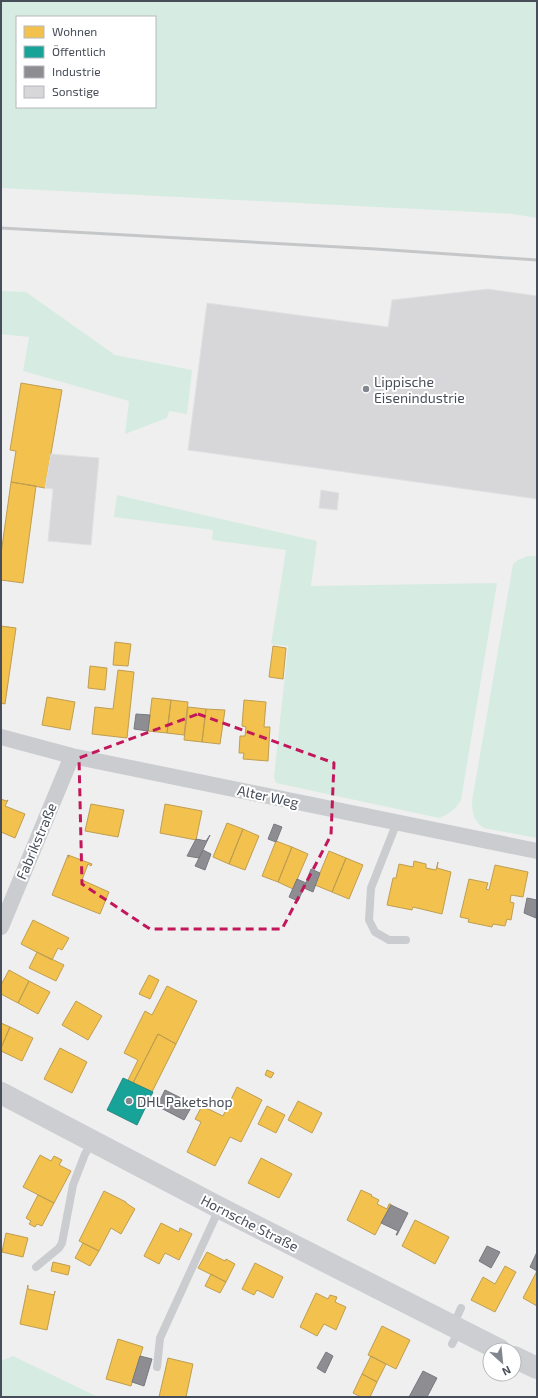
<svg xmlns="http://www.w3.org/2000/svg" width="538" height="1398" font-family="'Exo 2',sans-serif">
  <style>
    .green { fill: #d6ece2; fill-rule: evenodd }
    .homes { fill: #f2c14e; stroke: #bf9e51 }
    .public { fill: #17a398; stroke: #268a85 }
    .industry { fill: #8d8d92; stroke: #787a81 }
    .building { fill: #d7d7d9; stroke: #e0e1e2 }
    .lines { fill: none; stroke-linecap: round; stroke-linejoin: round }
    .service { stroke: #cbcccf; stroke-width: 8 }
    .minor { stroke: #cbcccf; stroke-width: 16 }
    .secondary { stroke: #ccced1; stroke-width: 22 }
    .rail { stroke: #c5c6c8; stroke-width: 3 }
    .marked { fill: none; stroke: #c2185b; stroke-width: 3; stroke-dasharray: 8 5; stroke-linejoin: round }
    .poi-dot { fill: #82868e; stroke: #fff; stroke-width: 1.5 }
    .labels { text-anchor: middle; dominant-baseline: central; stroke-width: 4; stroke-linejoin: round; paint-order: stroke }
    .poi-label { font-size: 14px; fill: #484e59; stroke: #fff; text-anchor: start }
    .street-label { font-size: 14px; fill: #484e59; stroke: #fff }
  </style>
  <rect width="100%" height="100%" fill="#efefef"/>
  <!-- green -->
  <path class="green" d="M1 1H537V218L513 214 1 188ZM17 17H155V107H17Z
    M1 291 26 292 115 355 192 370 187 414 169 411 167 418 125 434 129 401 23 371 29 337 1 334Z
    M117 495 317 541 311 586 497 583 461 800C455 810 449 814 439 818L276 783 274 777 288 646 271 644 286 550 212 540 213 530 114 517Z
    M528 556H537V838L484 828C474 822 472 813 472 801L513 564 518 560Z
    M13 1356 98 1397H1V1361Z"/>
  <!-- homes -->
  <path class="homes" d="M21 383 62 390 45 488 11 482 16 451 10 450Z
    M11 482 36 486 23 583 1 580V554Z
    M1 626 16 628 5 704 1 703Z
    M115 642 131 644 128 666 113 665Z
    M273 646 286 648 283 679 269 677Z
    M90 666 107 668 105 690 88 688Z
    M118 670 134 672 127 738 92 734 95 707 113 709Z
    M47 697 75 702 70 730 42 725Z
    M152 698 171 700 167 733 148 731Z
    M171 700 188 702 184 735 167 733Z
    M244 700 266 702 264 727H270L268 761 243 759 244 753H239L240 736H245L246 727 242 726Z
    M188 707 206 709 202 742 184 740Z
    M206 709 225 710 220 744 202 742Z
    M1 799 6 801 8 800 5 806 25 814 15 838 1 832Z
    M91 804 124 810 118 837 85 831Z
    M165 804 202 811 196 840 160 833Z
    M227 823 243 829 229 864 213 857Z
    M243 829 259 836 245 870 229 864Z
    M276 841 292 847 278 882 262 876Z
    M292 847 308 854 293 889 278 882Z
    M329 851 346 858 332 892 315 885Z
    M68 855 69 858 68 855 92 864 91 866 88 864 82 880 109 892 100 914 52 895Z
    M346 858 363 865 349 899 332 892Z
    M414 861 426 864V868L436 870 438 862 437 868 451 872 442 914 413 907 412 910 387 905 393 878H396L399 864 413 867Z
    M495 865 528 872 523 897 511 895 510 902 514 903 511 920 507 919 505 926 493 924 492 927 468 922 469 919 460 917 469 879 488 883 486 889 489 890Z
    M33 920 69 938 62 950 58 948 52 960 21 944Z
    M37 952 64 965 56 981 29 968Z
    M9 970 29 981 18 1003 1 994V985Z
    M149 975 159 980 150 999 139 994Z
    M29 981 50 992 38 1014 18 1003Z
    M167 986 197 1001 176 1044 158 1034 133 1083 128 1080 138 1060 124 1053 145 1011 152 1015Z
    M76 1001 102 1016 88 1040 62 1025Z
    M1 1023 10 1027 1 1048Z
    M10 1027 33 1038 22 1061 1 1051V1048Z
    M158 1034 176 1044 152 1092 133 1083Z
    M60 1048 87 1062 72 1093 44 1079Z
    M267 1070 274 1073 271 1078 265 1075Z
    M237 1087 262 1100 241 1142 230 1137 215 1166 187 1152 201 1122 195 1119 202 1106 223 1116Z
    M298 1101 322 1113 312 1133 288 1120Z
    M267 1106 285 1115 276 1133 258 1124Z
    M40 1155 51 1161 54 1156 62 1160 59 1165 71 1171 54 1203 23 1187Z
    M261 1158 292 1174 279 1198 248 1183Z
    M361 1190 372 1195 371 1196 379 1200 377 1204 387 1209 389 1204H391L375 1235 347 1220Z
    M104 1191 126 1202V1203L135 1209 121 1234 111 1228 99 1251 79 1241Z
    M38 1195 54 1203 42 1226 37 1224 35 1227 29 1224 31 1221 26 1218Z
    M415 1220 449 1237 435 1264 402 1246Z
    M161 1223 179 1232 180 1228 192 1234 179 1260 165 1253 159 1264 144 1256Z
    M6 1233 28 1238 23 1257 2 1252Z
    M83 1243 99 1251 90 1266 75 1258Z
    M207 1252 225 1261 226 1259 235 1264 226 1282 198 1268Z
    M53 1262 70 1266 68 1275 51 1271Z
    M255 1263 283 1277 273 1298 257 1290 254 1295 242 1289Z
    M505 1266 516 1272 495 1312 471 1300 483 1277 495 1284Z
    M537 1271V1306L523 1298Z
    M211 1274 226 1282 220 1293 205 1286Z
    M28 1285V1289L54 1295 55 1291 47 1330 20 1324Z
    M316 1293 328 1299 330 1295 337 1297 335 1302 346 1307 336 1330 324 1324 317 1336 300 1327Z
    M382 1326 410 1340 396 1369 368 1355Z
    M118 1339 143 1347 131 1386 106 1379Z
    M371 1356 386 1364 377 1382 362 1374Z
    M168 1358 193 1364 186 1397H159Z
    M362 1374 377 1382 370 1397H361L353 1393Z"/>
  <!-- public -->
  <path class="public" d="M123 1078 153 1092 137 1125 107 1110Z"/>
  <!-- industry -->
  <path class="industry" d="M136 714 150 715 148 731 134 729Z
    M274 824 282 827 276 842 268 839Z
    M210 835 199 858 187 856 196 839 206 841Z
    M203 850 211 854 205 870 195 866Z
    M311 869 320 873 313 892 304 888Z
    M297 879 306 883 298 901 289 897Z
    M527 898 537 900 536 918 524 913Z
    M165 1090 193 1104 184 1120 157 1106Z
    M391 1205 408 1213 397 1235H396L398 1231 381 1223Z
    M487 1246 500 1252 491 1268 479 1261Z
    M537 1252V1271L530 1267Z
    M326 1352 333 1356 325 1373 317 1368Z
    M140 1356 152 1359 144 1386 132 1382Z
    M423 1371 437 1378 427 1397H409Z"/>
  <!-- building -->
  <path class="building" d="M488 289 537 296V499L188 450 207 303 388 327 392 300Z
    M51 454 99 458 91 545 48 541 53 489 45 488Z
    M321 490 339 493 337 510 319 508Z"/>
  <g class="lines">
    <!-- service -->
    <path class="service" d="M397 822 371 888 369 920 375 932 389 940H406
      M36 1267 59 1248 62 1243 73 1185 85 1154 92 1142
      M453 1326 461 1308
      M452 1344 459 1331
      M157 1367 160 1338 219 1209"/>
    <!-- minor -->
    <path class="minor" d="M1 737 72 756 537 851
      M1 927 72 756"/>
    <!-- secondary -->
    <path class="secondary" d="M1 1093 220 1208 500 1350
      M514 1357 537 1368"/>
    <!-- rail -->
    <path class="rail" d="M1 228 376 249 537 260"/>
  </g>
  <!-- marked area -->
  <path class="marked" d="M198 714 334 763 331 835 282 929H150L82 884 79 758Z"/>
  <!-- markers -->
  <g class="poi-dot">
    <circle cx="366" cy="389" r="4"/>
    <circle cx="129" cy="1101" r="4"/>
  </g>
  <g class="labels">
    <!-- poi labels -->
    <g class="poi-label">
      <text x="374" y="381">Lippische<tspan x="374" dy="16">Eisenindustrie</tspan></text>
      <text x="137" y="1101">DHL Paketshop</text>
    </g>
    <!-- street labels -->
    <g class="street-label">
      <text transform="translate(268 796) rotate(12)">Alter Weg</text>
      <text transform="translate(36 841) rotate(-67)">Fabrikstraße</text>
      <text transform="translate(250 1223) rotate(27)">Hornsche Straße</text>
    </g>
  </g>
  <!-- border -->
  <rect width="538" height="1398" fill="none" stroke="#484e59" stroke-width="4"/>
  <!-- legend -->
  <rect x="16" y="16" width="140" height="92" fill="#ffffff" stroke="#b6b8bd"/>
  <rect x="24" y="26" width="20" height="12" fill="#f2c14e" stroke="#b6b8bd"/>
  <text x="52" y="36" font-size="12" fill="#484e59">Wohnen</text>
  <rect x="24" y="46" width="20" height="12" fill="#17a398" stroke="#b6b8bd"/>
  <text x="52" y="56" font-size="12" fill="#484e59">Öffentlich</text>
  <rect x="24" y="66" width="20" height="12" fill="#8d8d92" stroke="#b6b8bd"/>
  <text x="52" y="76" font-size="12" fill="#484e59">Industrie</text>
  <rect x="24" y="86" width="20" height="12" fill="#d7d7d9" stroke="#b6b8bd"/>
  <text x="52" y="96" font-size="12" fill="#484e59">Sonstige</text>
  <!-- north arrow -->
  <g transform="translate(502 1362) rotate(153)"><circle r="19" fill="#ffffff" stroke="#b6b8bd"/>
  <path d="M0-3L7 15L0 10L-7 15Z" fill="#82868e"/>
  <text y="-6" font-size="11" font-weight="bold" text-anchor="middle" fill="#484e59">N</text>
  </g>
</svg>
